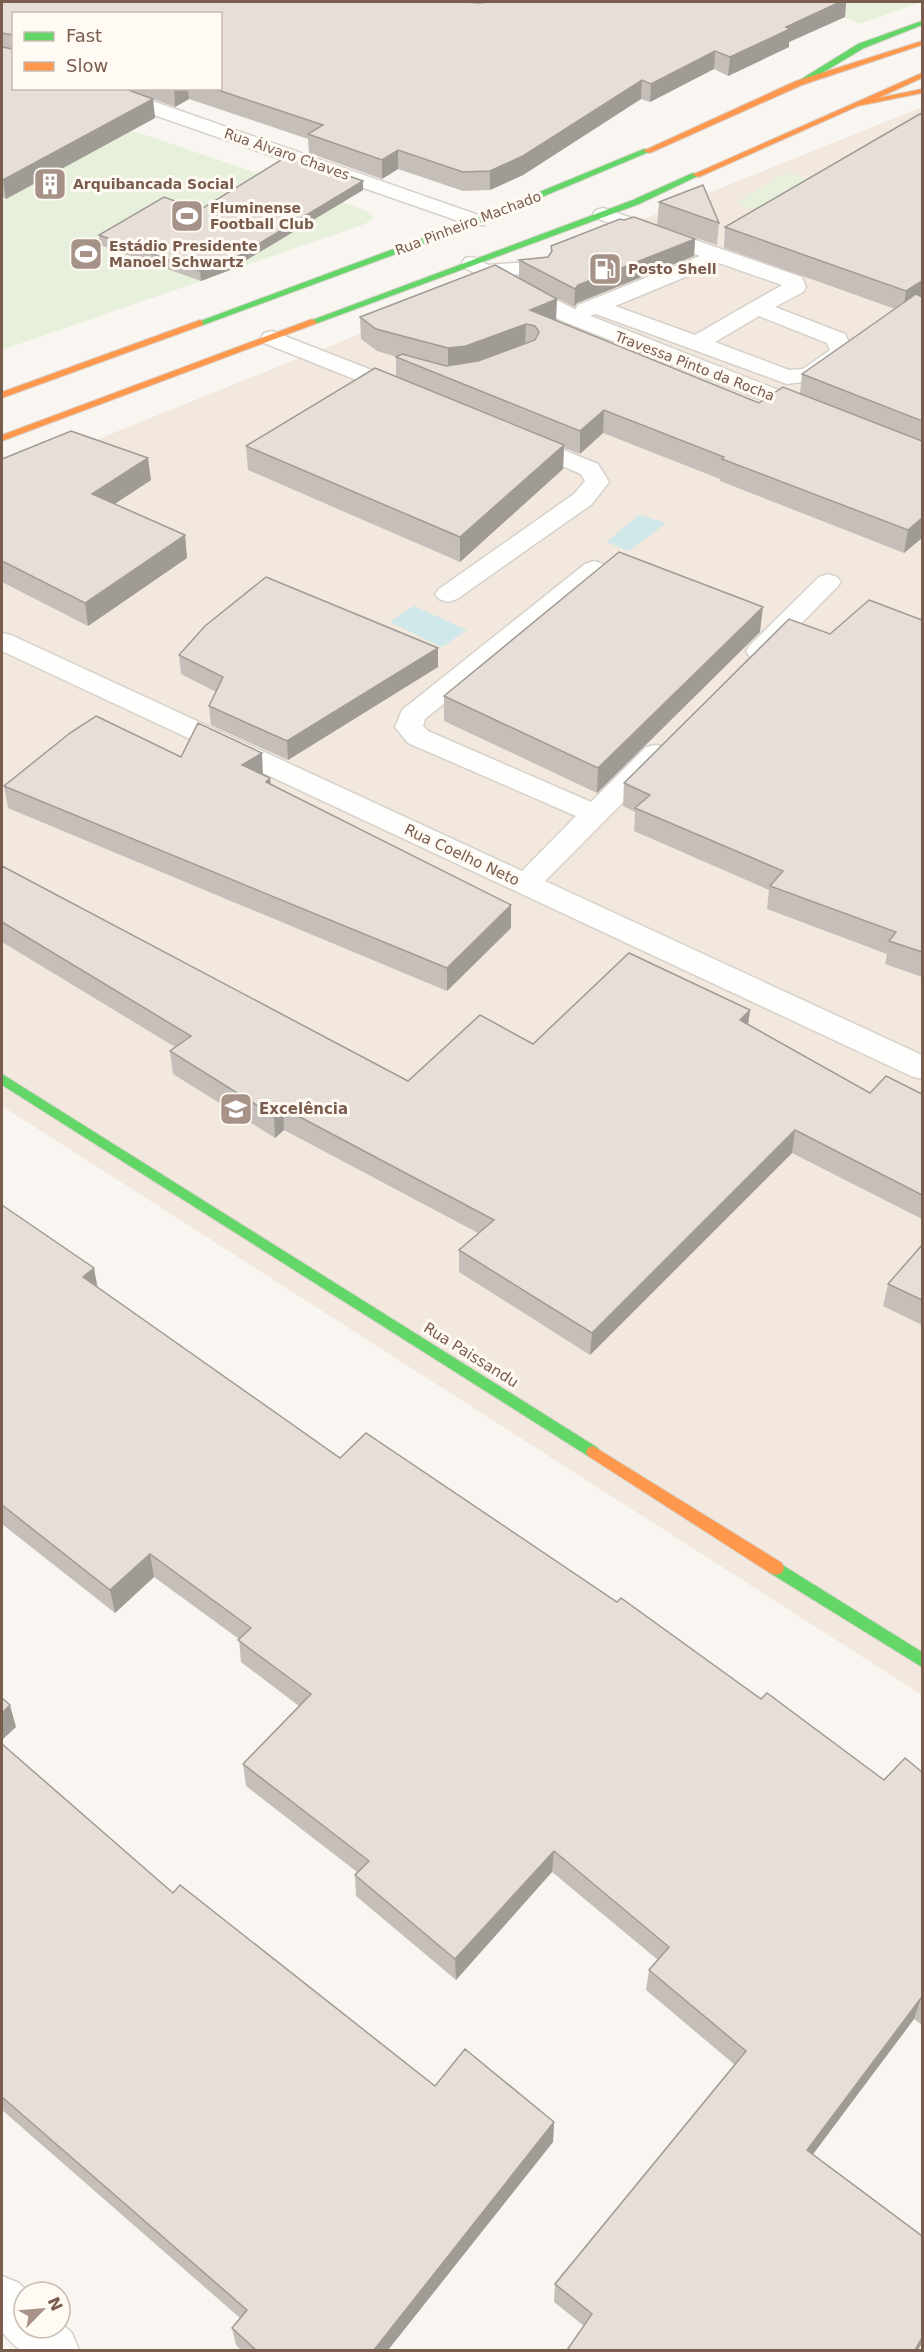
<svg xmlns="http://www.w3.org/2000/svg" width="924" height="2352" font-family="'DejaVu Sans',sans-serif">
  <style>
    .residential { fill: #f2e8de }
    .green { fill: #e7f0db }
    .water { fill: #d0e8ea }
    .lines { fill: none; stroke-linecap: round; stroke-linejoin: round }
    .lane-casing { stroke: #d7d1cb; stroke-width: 3 }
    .street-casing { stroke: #d7d1cb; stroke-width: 3 }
    .fast-casing { stroke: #d9d2cb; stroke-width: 2 }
    .slow-casing { stroke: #d9d2cb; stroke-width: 2 }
    .lane { fill: #fefefd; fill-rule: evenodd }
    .street { fill: #fefefd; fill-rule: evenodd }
    .fast { fill: #63d668; fill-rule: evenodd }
    .slow { fill: #ff974d; fill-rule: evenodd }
    .wall { fill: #c6bfb9 }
    .shaded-wall { fill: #a19b96 }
    .building { fill: #e6ded7; stroke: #a19b96; stroke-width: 1.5 }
    .labels { text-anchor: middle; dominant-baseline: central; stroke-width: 6; stroke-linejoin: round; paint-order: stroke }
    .far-street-label { font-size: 14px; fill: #7a5c4d; stroke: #fffaf3 }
    .far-poi-label { font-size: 14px; font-weight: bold; fill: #7a5c4d; stroke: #fffaf3; text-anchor: start }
    .street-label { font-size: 15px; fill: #7a5c4d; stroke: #fffaf3 }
    .poi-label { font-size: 15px; font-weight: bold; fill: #7a5c4d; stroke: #fffaf3; text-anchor: start }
  </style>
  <rect width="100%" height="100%" fill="#f9f5f0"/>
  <!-- residential -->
  <path class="residential" d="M922 107V1695L2 1106V478Z"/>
  <!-- green -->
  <path class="green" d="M812 2H922L859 24Z
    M2 86 365 210 374 218 365 224 2 350Z
    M787 172 878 202 827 237 736 203Z"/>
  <!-- water -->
  <path class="water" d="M639 515 666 523 629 551 606 542Z
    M414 606 467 630 442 647 390 622Z"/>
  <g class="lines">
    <defs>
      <path id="lane" d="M603 208 802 277 806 287 803 292 775 307 845 334 853 352 817 380 787 384 596 314 586 317 578 315 575 310 578 305 700 256 596 218 593 214 596 210ZM719 263 782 285 695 335 615 306ZM759 316 827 343 830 350 803 369 789 370 715 342Z
        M539 261 547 262 550 267 547 272 488 277 480 276 477 271 480 266 488 265Z"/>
      <path id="street" d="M86 88H115L484 217 487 221 484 225H470L88 92Z
        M473 257 578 311 819 406 823 411 819 416H803L562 321 465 268 462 263 465 258Z
        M272 331 415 387 418 392 415 397H399L264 343 261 338 264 333Z
        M521 433 598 464 609 482 592 504 457 599 448 602 439 599 435 594 439 589 574 494 585 481 581 474 513 445 509 440 513 435Z
        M594 561 603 564 607 569 603 574 425 719 423 726 428 731 591 802 646 747 656 745 666 747 670 753 666 759 545 881 922 1055V1079L911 1076 2 651V633L11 635 522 871 576 816 408 743 395 727 402 710 585 564Z
        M828 574 837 577 841 582 837 587 768 657 759 659 750 657 746 651 750 645 819 577Z
        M2 2276 19 2283 28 2292H24V2328H60V2322L72 2333 79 2350H20C13 2344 8 2339 2 2332Z"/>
      <path id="fast" d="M922 21V25L864 48 802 85 795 83 858 44Z
        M644 149 651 151 480 223 203 325 195 323 474 219Z
        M693 173 700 175 639 204 315 324 307 322 633 200Z
        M2 1074 598 1448 600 1452 598 1456 593 1458 588 1456 2 1085Z
        M776 1561 922 1652V1667L770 1573 768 1568 770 1563Z"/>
      <path id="slow" d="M922 41V45L802 85 650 153 643 151 796 81Z
        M922 73V78L878 98 922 89V93L858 106 699 177 692 175Z
        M312 319 317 322 315 324 2 441V435Z
        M200 320 203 321V325L2 398V392Z
        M593 1446 782 1563 784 1568 782 1573 776 1575 770 1573 588 1456 586 1452 588 1448Z"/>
    </defs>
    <!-- lane casing -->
    <use href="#lane" class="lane-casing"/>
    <!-- street casing -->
    <use href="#street" class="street-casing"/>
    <!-- fast casing -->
    <use href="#fast" class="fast-casing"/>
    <!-- slow casing -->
    <use href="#slow" class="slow-casing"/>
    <!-- lane -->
    <use href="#lane" class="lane"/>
    <!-- street -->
    <use href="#street" class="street"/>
    <!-- fast -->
    <use href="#fast" class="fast"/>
    <!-- slow -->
    <use href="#slow" class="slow"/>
  </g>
  <!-- wall -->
  <path class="wall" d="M2 2H846L845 17 789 42V47L728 76 714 69 650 102 641 99 523 175 490 190 463 191 398 169 382 179 309 153 308 139 189 99 175 107 123 88H220V14L14 88 153 99 155 118 6 199 2 197Z
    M922 113V538L904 553 720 481V479L603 433 580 454 564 448 563 469 460 562 248 470 246 446 396 377V357H397L377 351 361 339 360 317 519 278V260L548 257 551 253V246L624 220 695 239 694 256 577 303 574 307 520 279 556 321 759 403 800 393 802 374 895 309 724 248 725 227Z
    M363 181V190L230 270 201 281 100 245 99 235 200 210Z
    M659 202 719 223 717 245 657 225Z
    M2 459 151 480 114 504 185 535 187 558 88 626 2 582Z
    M922 620V977L885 964 887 954 767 909 769 890 634 831 635 812 623 806 624 783 830 634Z
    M760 632 597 793 444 721V696Z
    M438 648V667L288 760 211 725 209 706 216 692 181 674 179 655Z
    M181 757 263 775 270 778 271 784 511 905V928L447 991 8 808 4 786Z
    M2 866 408 1081 533 1044 750 1010 748 1025 870 1093 922 1094V1219L792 1153 590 1355 459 1272V1250L478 1233 284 1130 275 1138 173 1074 170 1051 175 1047 2 942Z
    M2 1205 94 1268 98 1288 340 1458 617 1602 884 1780 922 1772V2025L914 2019 812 2155 922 2236V2343L918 2350 584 2326 554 2302 555 2284 735 2065 646 1990 649 1970 658 1960 552 1872 456 1980 356 1896 355 1875 357 1872 246 1786 243 1764 299 1706 241 1662 239 1639 154 1577 115 1613 2 1524Z
    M922 1245V1325L883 1306 888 1284Z
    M2 1744 173 1893 435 2086 554 2122 553 2142 388 2350H241L236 2345 232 2328 240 2318 2 2110Z"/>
  <!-- shaded-wall -->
  <path class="shaded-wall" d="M840 2H846L845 17 789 42V47L728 76 730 57 786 27Z
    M715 51 714 69 650 102 651 84Z
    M642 80 641 99 523 175 490 190V171Z
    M174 88H188L189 99 175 107Z
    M153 99 155 118 6 199 3 180Z
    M398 150V169L382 179V160Z
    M363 181V190L230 270 201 281 200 271Z
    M695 239 694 256 577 303 574 307 575 289 578 285Z
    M922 281V299L903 312 906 291Z
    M557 299 556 321 537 329 530 310Z
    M526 324 525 346 465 368 448 370V348Z
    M604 410 603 433 580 454V431Z
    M564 445 563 469 460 562V537Z
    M148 458 151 480 95 517 92 494Z
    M922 518V538L904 553 908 530Z
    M185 535 187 558 88 626 85 603Z
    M763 607 760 632 597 793 598 768Z
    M438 648V667L288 760 287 741Z
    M262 753 263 776 242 765Z
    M270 778 272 800 266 782Z
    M511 905V928L447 991V968Z
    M750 1010 747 1032 740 1020Z
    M283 1108 284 1130 275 1138 274 1116Z
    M795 1130 792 1153 590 1355 592 1333Z
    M94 1268 98 1293 83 1277Z
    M150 1554 154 1577 115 1613 110 1590Z
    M10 1705 16 1727 2 1740V1713Z
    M554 1851 552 1872 456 1980 455 1959Z
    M921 1998 914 2019 802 2169 807 2150Z
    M554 2122 553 2142 388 2350H374Z
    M922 2338V2343L918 2350H915Z"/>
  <!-- building -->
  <path class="building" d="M2 2H467L479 3 489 2H840L786 27 790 29 730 57 715 51 651 84 642 80 523 156 490 171 463 172 398 150 382 160 308 134 323 125 212 88H220V14H14V88H123L153 99 3 180 2 179V47L13 49V35L2 33Z
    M922 113V281L906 291 725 227 918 115Z
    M289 155 363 181 230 261 200 271 99 235 164 197 200 210Z
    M703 185 719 223 659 202Z
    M634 217 695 239 578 285 575 289 519 260 548 257 552 251 551 246 620 219 624 220Z
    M495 265 557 299 530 310 759 403 783 387 922 441V518L908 530 722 459 724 457 604 410 580 431 396 357 402 354 446 366 478 361 535 340 539 332 535 326 526 324 466 346 448 348 376 329 360 317Z
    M916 294 922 297V421L802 374Z
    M375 368 564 445 460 537 246 446Z
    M71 431 148 458 92 494 185 535 85 603 2 561V459Z
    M619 552 763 607 598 768 444 696Z
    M266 577 438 648 287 741 209 706 223 677 179 655 205 626Z
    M869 600 922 620V952L889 941 896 932 770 886 783 871 635 808 650 795 624 783 789 619 830 634Z
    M96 716 181 757 198 723 262 753 242 765 270 778 266 782 511 905 447 968 4 786 70 733Z
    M2 866 408 1081 480 1015 533 1044 629 953 750 1010 740 1020 870 1093 886 1076 922 1094V1195L795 1130 592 1333 459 1250 494 1220 283 1108 274 1116 170 1051 191 1036 2 922Z
    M2 1205 94 1268 83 1277 340 1458 366 1433 617 1602 621 1598 761 1699 767 1693 884 1780 905 1758 922 1772V2000L921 1998 807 2150 922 2236V2338L915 2350H567L592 2314 555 2284 746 2051 649 1970 669 1947 554 1851 455 1959 355 1875 369 1861 243 1764 311 1694 238 1640 251 1628 150 1554 110 1590 2 1505Z
    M922 1245V1300L888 1284Z
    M2 1698 10 1705 2 1713Z
    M2 1744 173 1893 180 1885 435 2086 465 2049 554 2122 374 2350H256L232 2328 247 2310 2 2097Z"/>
  <!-- icons -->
  <defs>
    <symbol id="building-square" viewBox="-11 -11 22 22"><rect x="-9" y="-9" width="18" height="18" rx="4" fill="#a69286" stroke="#fffaf3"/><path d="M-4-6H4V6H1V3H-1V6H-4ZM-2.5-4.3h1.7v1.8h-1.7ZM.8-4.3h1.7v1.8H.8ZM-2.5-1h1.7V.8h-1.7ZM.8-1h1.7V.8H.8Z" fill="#fff"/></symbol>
    <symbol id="stadium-square" viewBox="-11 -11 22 22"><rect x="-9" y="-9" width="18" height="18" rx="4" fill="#a69286" stroke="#fffaf3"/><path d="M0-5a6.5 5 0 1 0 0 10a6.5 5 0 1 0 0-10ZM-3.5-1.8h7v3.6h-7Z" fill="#fff"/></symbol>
    <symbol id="fuel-square" viewBox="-11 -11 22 22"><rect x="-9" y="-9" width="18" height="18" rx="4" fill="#a69286" stroke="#fffaf3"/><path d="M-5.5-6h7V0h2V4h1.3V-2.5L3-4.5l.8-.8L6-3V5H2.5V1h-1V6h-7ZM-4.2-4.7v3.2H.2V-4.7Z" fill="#fff"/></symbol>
    <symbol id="school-square" viewBox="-11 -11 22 22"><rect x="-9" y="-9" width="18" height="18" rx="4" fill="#a69286" stroke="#fffaf3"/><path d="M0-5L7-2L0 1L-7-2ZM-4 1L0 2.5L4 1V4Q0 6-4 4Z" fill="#fff"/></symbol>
  </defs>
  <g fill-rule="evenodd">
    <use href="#building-square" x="31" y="165" width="38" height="38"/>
    <use href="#stadium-square" x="168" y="197" width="38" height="38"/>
    <use href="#stadium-square" x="67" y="235" width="38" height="38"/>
    <use href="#fuel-square" x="586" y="250" width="38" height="38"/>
    <use href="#school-square" x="217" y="1090" width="38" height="38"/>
  </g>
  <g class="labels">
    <!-- far-street labels -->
    <g class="far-street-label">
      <text transform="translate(287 154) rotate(19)">Rua Álvaro Chaves</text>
      <text transform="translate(468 223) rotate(-21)">Rua Pinheiro Machado</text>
      <text transform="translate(695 366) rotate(21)">Travessa Pinto da Rocha</text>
    </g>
    <!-- far-poi labels -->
    <g class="far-poi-label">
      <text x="73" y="184">Arquibancada Social</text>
      <text x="210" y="208">Fluminense<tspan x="210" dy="16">Football Club</tspan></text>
      <text x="109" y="246">Estádio Presidente<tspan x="109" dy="16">Manoel Schwartz</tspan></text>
      <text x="628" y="269">Posto Shell</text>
    </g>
    <!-- street labels -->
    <g class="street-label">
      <text transform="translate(462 855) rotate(25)">Rua Coelho Neto</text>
      <text transform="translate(471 1355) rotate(32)">Rua Paissandu</text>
    </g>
    <!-- poi labels -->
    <g class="poi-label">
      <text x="259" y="1109">Excelência</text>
    </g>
  </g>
  <!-- border -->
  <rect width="924" height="2352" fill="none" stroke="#7a5c4d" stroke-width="6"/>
  <!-- legend -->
  <rect x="12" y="12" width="210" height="78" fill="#fffaf3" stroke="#cabbb1" stroke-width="1.5"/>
  <rect x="24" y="32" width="30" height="9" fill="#63d668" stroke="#cabbb1" stroke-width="1.5"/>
  <text x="66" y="42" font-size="18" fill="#7a5c4d">Fast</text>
  <rect x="24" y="62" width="30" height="9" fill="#ff974d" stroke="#cabbb1" stroke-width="1.5"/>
  <text x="66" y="72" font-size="18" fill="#7a5c4d">Slow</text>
  <!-- north arrow -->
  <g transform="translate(42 2310) rotate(65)"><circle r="28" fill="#fffaf3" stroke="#cabbb1" stroke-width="1.5"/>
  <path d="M0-4.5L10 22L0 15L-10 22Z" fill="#a69286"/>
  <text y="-9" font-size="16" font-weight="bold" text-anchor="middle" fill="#7a5c4d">N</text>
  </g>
</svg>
